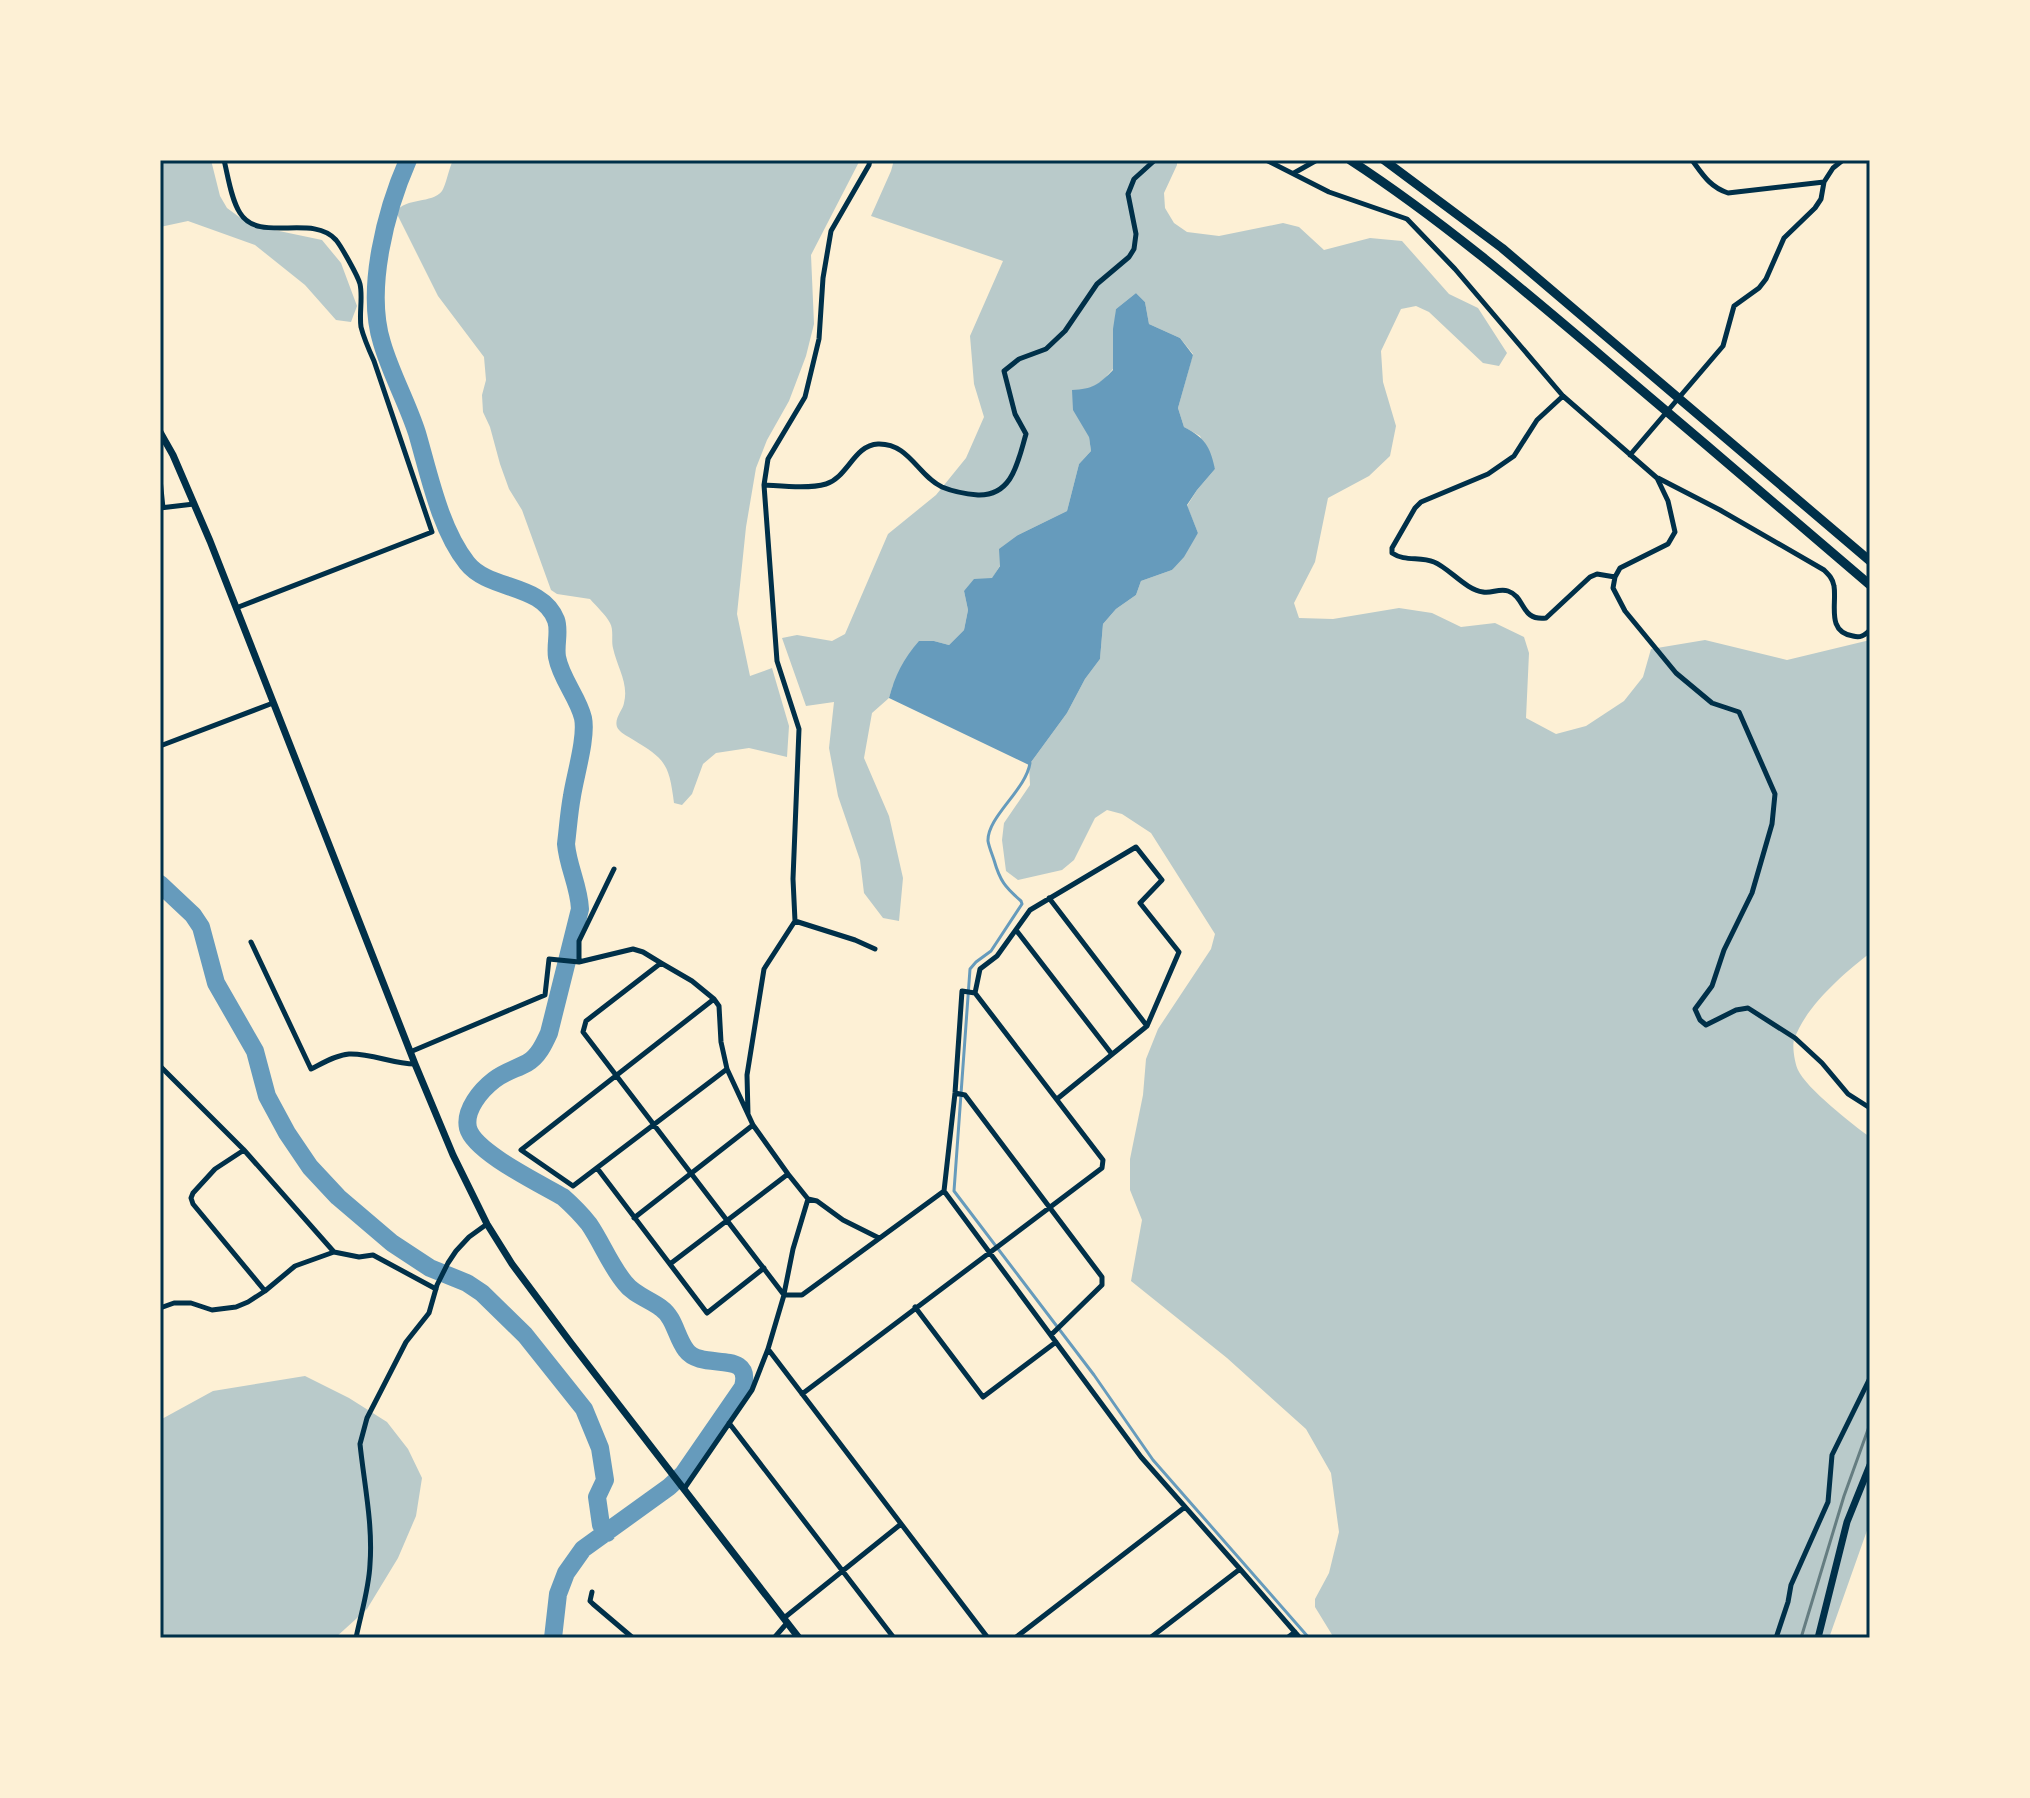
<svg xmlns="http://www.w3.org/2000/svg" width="2030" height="1798" font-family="'DejaVu Sans',sans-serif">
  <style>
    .green { fill: #b9caca }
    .water { fill: #669bbc }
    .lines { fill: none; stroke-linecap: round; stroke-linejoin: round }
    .stream { stroke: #669bbc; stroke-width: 3 }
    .river { stroke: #669bbc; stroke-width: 18 }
    .minor { stroke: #003049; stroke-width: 5 }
    .secondary { stroke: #003049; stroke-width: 7 }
    .motorway { stroke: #003049; stroke-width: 9 }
    .rail { stroke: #657d81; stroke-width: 3 }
    .neatline { fill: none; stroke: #003049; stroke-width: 3 }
  </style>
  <rect width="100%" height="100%" fill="#fdf0d5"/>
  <!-- green -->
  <path class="green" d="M160 160H211L220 196 227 208 250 225 322 240 341 263 357 306 351 322 336 320 305 285 255 245 188 221 160 227Z
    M453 160H860L811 255 814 324 806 356 789 401 767 440 756 468 746 527 737 614 750 676 772 668 789 726 787 757 749 748 716 753 703 764 692 794 682 805 674 803C669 763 665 759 632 739 627 736 619 732 617 727 614 718 623 710 624 703 629 683 617 667 613 648 611 640 614 630 610 623 606 615 596 606 590 599L557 594 551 590 522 510 509 489 500 464 490 427 483 412 482 395 486 380 484 357 438 296 396 212C406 197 432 204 442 191 446 185 449 168 453 160Z
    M894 160H1177V165L1164 193 1165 208 1174 223 1187 232 1219 236 1283 223 1299 227 1324 250 1370 238 1402 241 1449 294 1478 308 1507 353 1499 366 1483 363 1429 312 1416 306 1401 309 1381 351 1383 382 1396 426 1390 456 1369 476 1328 498 1315 562 1294 603 1299 618 1333 619 1399 608 1432 613 1461 627 1495 623 1524 637 1529 653 1526 718 1556 734 1586 726 1624 701 1643 677 1651 649 1705 640 1787 660 1870 640V953C1843 974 1805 1007 1794 1040 1792 1047 1795 1064 1798 1070 1806 1088 1853 1125 1870 1137V1522L1829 1638H1334L1315 1607V1599L1329 1573 1339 1532 1331 1473 1306 1429 1227 1358 1131 1281 1142 1220 1130 1190V1159L1143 1095 1146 1059 1158 1029 1211 949 1215 934 1151 833 1122 814 1107 810 1095 818 1074 860 1062 870 1018 880 1006 871 1002 840 1004 823 1030 785 1029 765 1067 713 1085 679 1100 659 1103 624 1116 609 1136 595 1141 581 1172 570 1198 533 1187 506 1197 490 1215 469 1200 436 1184 427 1178 408 1193 354 1180 338 1149 324 1145 302 1136 293 1116 309 1113 369 1102 381 1090 389 1089 437 1091 451 1079 464 1067 511 1018 535 992 579 964 591 968 610 964 630 949 645 934 641 893 685 889 698 872 713 864 758 889 816 903 878 899 921 883 918 864 893 860 860 838 796 829 748 834 702 806 706 782 638 797 635 832 641 845 634 888 534 936 495 966 458 984 417 974 384 970 336 1003 261 871 216 891 171Z
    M305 1376 349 1398 387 1422 408 1449 422 1478 416 1516 398 1558 367 1609 335 1638H160V1420L213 1391Z"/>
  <!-- water -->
  <path class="water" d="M1136 293 1145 302 1149 324 1180 338 1193 355 1178 408 1184 427C1205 438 1210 446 1215 469L1197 490 1187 505 1198 533 1184 557 1172 570 1141 581 1136 595 1116 609 1103 624 1100 659 1085 679 1067 713 1029 765 889 698C895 676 903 659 919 641H934L949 645 964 630 968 610 964 591 974 579 992 578 1000 566 999 549 1018 535 1067 511 1079 464 1091 451 1089 437 1073 410 1072 390C1093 389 1098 385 1113 370V329L1116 309Z"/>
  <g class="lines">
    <!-- stream -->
    <path class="stream" d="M1030 763C1026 790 987 817 988 841 989 847 992 854 994 860 1000 881 1005 887 1021 901L1022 904 991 951 976 962 970 969 954 1191 1094 1375 1153 1460 1309 1638"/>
    <!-- river -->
    <path class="river" d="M408 160C386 210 365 289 382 343 391 374 407 402 417 433 429 474 440 529 467 563 489 591 542 583 556 620 560 631 555 645 557 657 561 679 578 697 583 718 587 737 575 776 572 796 569 812 568 828 566 844 568 867 579 886 580 909L549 1033C544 1044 538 1057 527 1063 516 1069 504 1072 494 1080 481 1090 464 1110 468 1128 474 1152 541 1184 563 1197 572 1205 581 1214 589 1224 602 1243 610 1265 625 1283 634 1295 649 1299 661 1308 675 1318 676 1337 686 1350 702 1372 753 1348 743 1387L683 1474 669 1487 583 1549 566 1573 558 1594 553 1638
      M160 884 193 915 201 927 216 983 255 1051 267 1096 287 1133 310 1167 338 1197 392 1243 430 1268 467 1283 482 1293 525 1335 584 1409 600 1448 605 1480 597 1497 601 1525 607 1533"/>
    <!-- minor -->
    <path class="minor" d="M224 160C228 176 231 199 240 213 259 244 312 213 336 240 341 246 358 276 360 284 363 297 359 313 361 327 364 339 369 350 374 361L432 532 236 608
      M1266 160 1329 192 1407 219 1455 269 1563 396 1657 478 1668 501 1675 532 1668 544 1620 568 1615 577 1613 588 1625 611 1676 673 1712 703 1739 712 1775 794 1772 824 1752 893 1724 950 1712 986 1695 1009 1700 1020 1706 1025 1736 1010 1748 1008 1795 1038 1822 1063 1848 1094 1870 1108
      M1692 160C1703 175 1710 187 1728 193L1824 182
      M1294 173 1317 160
      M1563 396 1537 420 1514 456 1488 474 1421 502 1415 508 1392 548V553C1405 562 1420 556 1434 562 1449 568 1466 590 1483 592 1491 594 1499 588 1508 591 1526 597 1520 621 1546 618L1590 577 1597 574 1615 577
      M1630 455 1723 346 1734 306 1759 288 1766 279 1784 238 1815 208 1821 199 1824 182 1833 168 1843 160
      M1658 478 1720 510 1824 570C1829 575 1833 579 1834 586 1837 604 1826 632 1853 636 1860 638 1864 636 1870 630
      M160 479 163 508
      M764 485C782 486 809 489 826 484 848 477 854 445 878 444 909 443 918 476 942 487 954 492 966 494 978 495 1013 496 1018 461 1026 434L1015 414 1004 371 1019 359 1046 349 1065 331 1097 284 1129 257 1134 249 1136 234 1128 194 1134 179 1155 160
      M160 508 194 504
      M160 746 273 703
      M1049 898 1147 1026 1057 1099
      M795 921 855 940 875 949
      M1016 930 1111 1053
      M251 942 311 1069C323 1063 336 1055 349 1054 371 1053 393 1064 415 1064
      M579 962V941L614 869
      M714 999 521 1150 573 1186 727 1069
      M410 1052 545 995 549 959 579 962 633 949 643 952 661 963
      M160 1066 244 1150 334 1252
      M955 1093 965 1095 1102 1277V1285L1051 1335
      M748 1114 747 1075 764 969 795 921 793 879 799 729 777 661 764 485 768 459 805 397 819 339 823 278 831 231 869 165 870 160
      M244 1150 215 1169 193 1193 191 1198 193 1204 265 1291
      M597 1168 707 1313 764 1268
      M944 1191 955 1093 962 991 975 993
      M634 1218 753 1125
      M670 1264 788 1174
      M784 1294 793 1249 808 1199 817 1201 843 1220 879 1238
      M784 1295 583 1032 586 1021 661 963 692 981 714 999 719 1006 721 1042 727 1069 753 1125 788 1174 808 1199
      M915 1307 983 1397 1056 1342
      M160 1308 174 1303H191L212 1310 236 1307 248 1302 265 1291 295 1266 334 1252 359 1257 373 1255 436 1289
      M768 1349 988 1638
      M802 1394 1102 1168 1103 1160 975 993 980 969 997 956 1030 910 1136 847 1162 880 1140 903 1179 952 1147 1026
      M729 1423 894 1638
      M684 1489 752 1390 768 1349 784 1295H802L944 1191 1141 1457 1240 1569
      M592 1592 590 1601 593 1604 633 1638
      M784 1618 901 1524
      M356 1638C361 1613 369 1589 370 1564 373 1524 364 1483 360 1444L367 1418 406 1342 429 1313 437 1285 448 1263 456 1251 469 1237 487 1224
      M774 1638 787 1623
      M1015 1638 1185 1507
      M1150 1638 1240 1569 1300 1638
      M1287 1638 1295 1632
      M1776 1638 1788 1602 1791 1585 1828 1502 1832 1455 1870 1378"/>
    <!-- secondary -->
    <path class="secondary" d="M160 432 173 455 210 541 415 1064 453 1155 487 1224 512 1264 571 1343 799 1638
      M1818 1638 1847 1522 1870 1465"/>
    <!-- motorway -->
    <path class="motorway" d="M1350 160C1445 222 1532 297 1619 371 1703 442 1786 513 1870 585
      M1384 160 1502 248 1870 561"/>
    <!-- rail -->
    <path class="rail" d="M1801 1638 1844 1496 1870 1424"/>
  </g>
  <!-- border -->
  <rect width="2030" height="1798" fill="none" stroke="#fdf0d5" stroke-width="324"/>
  <rect x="162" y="162" width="1706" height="1474" class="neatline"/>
</svg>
